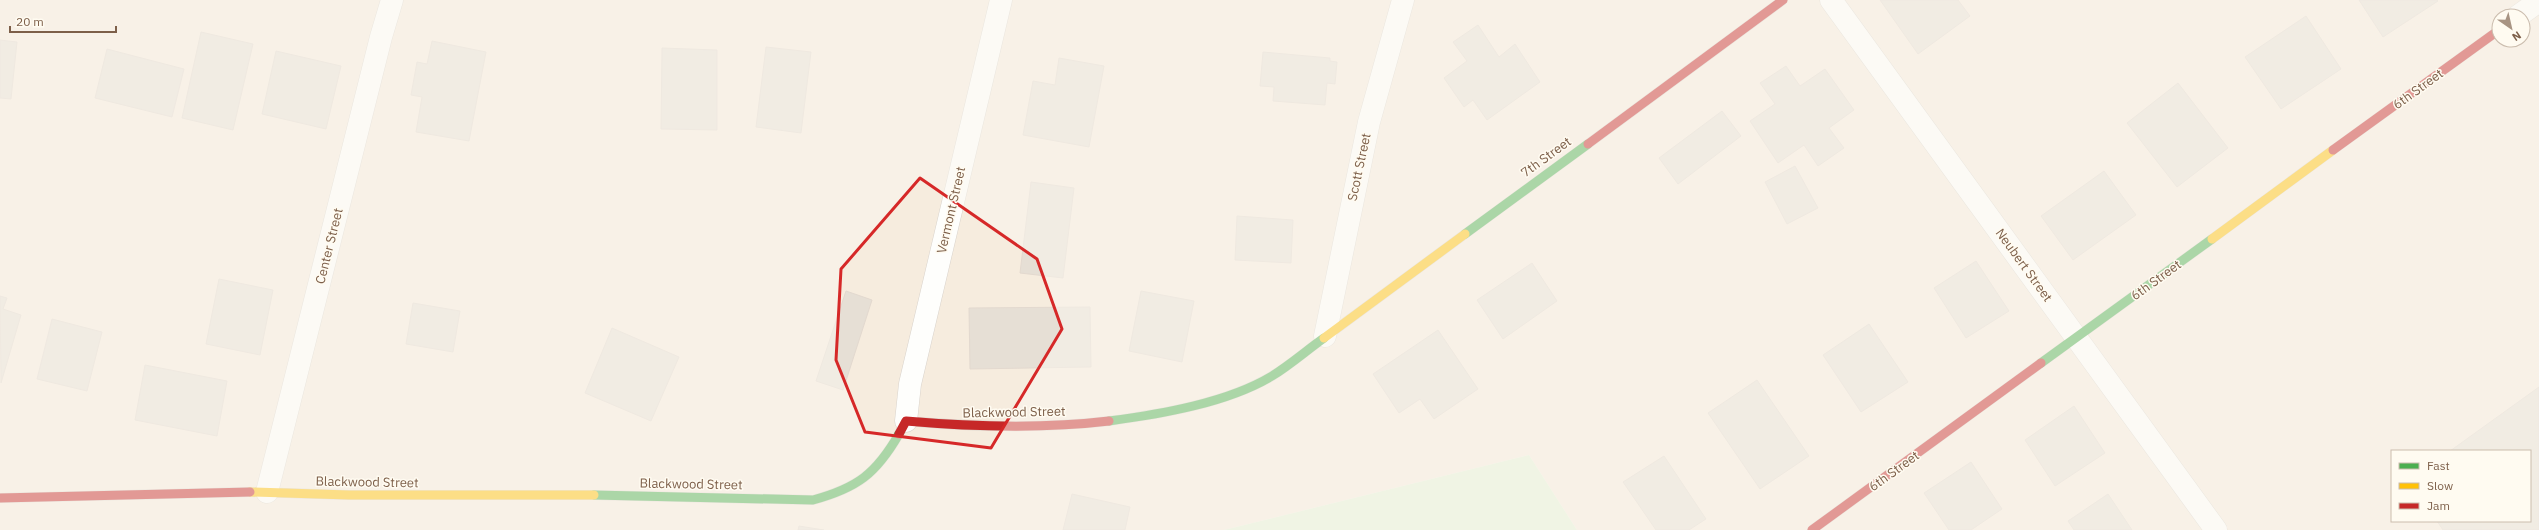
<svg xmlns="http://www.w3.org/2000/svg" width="2539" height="530" font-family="'IBM Plex Sans',sans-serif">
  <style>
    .residential { fill: #f6ecde; fill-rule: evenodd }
    .green { fill: #e4f2d7 }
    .building { fill: #e6dfd5; stroke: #e3d9cf }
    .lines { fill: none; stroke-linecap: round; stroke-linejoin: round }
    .street-casing { stroke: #d9d3cc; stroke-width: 23 }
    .fast-casing { stroke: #dad3cb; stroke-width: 10 }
    .slow-casing { stroke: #dad3cb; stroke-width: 10 }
    .jam-casing { stroke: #dad3cb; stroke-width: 10 }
    .street { stroke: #fefefc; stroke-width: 22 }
    .fast { stroke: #4caf50; stroke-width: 9 }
    .slow { stroke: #ffc107; stroke-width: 9 }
    .jam { stroke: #c62828; stroke-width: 9 }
    .marked { fill: none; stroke: #d62828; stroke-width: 3; stroke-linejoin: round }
    .labels { text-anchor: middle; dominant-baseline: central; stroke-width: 3; stroke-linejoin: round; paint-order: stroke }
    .street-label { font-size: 13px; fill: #7d5f49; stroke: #fffbf1 }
  </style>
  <rect width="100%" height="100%" fill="#f9f6ee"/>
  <!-- residential -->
  <path class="residential" d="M0 0H2539V530H1577L1529 455 1224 530H0ZM2499 16H2523V40H2499ZM2392 451H2530V521H2392Z"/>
  <!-- green -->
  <path class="green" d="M1529 455 1577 530H1224Z"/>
  <!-- building -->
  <path class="building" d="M1880 0H1958L1970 16 1918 54Z
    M2359 0H2437L2438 1 2383 37Z
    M2306 16 2341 69 2281 109 2245 57Z
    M1478 25 1499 57 1515 44 1540 82 1487 120 1473 100 1464 107 1444 78 1467 61 1453 42Z
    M201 32 253 44 233 130 182 118Z
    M0 40 17 42 11 99 0 98Z
    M432 41 486 52 469 141 416 132 422 97 411 95 417 62 427 64Z
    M766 47 811 52 801 133 756 127Z
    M662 48 717 50V130L661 129Z
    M107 49 184 69 172 117 95 98Z
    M276 51 341 66 326 129 262 114Z
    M1263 52 1330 58V61L1337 62 1335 84 1327 83 1325 105 1273 101 1274 87 1260 86Z
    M1059 58 1104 66 1089 147 1023 135 1033 81 1055 85Z
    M1786 66 1800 86 1825 69 1854 110 1829 128 1844 148 1818 166 1804 145 1778 163 1750 121 1775 104 1760 83Z
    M2178 83 2228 148 2177 187 2127 123Z
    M1722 111 1741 136 1678 184 1659 158Z
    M1795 166 1818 208 1787 224 1765 182Z
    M2104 171 2136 215 2073 260 2041 216Z
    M1031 182 1074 188 1063 278 1020 273Z
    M1237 216 1293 220 1291 263 1235 260Z
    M1976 261 2009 311 1966 338 1934 288Z
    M1532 263 1557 301 1503 339 1477 300Z
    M219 279 273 290 260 355 206 344Z
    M846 291 872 300 843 390 816 381Z
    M1141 291 1194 301 1182 362 1129 351Z
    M0 296 7 298 3 309 21 315 1 383Z
    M413 303 460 311 453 352 406 344Z
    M1090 307 1091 367 970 369 969 308Z
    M52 319 102 332 87 391 37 379Z
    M1869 324 1908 382 1861 412 1823 355Z
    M612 328 679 357 651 421 585 393Z
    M1438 330 1478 389 1434 419 1420 399 1399 413 1373 374Z
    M145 365 227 381 217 436 135 420Z
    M1757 380 1809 456 1760 489 1708 413Z
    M2539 387V530H2443L2437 521H2530V451H2450Z
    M2074 406 2105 453 2055 486 2025 440Z
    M1664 456 1706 519 1689 530H1656L1623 482Z
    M1971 462 2002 509 1971 530H1949L1924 493Z
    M1072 494 1130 507 1125 530H1063Z
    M2108 494 2132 530H2074L2068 521Z
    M799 526 824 530H798Z"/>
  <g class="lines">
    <defs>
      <path id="street" d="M1831 0 2216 530
        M2518 16 2539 1
        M1325 336 1369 122 1403 0
        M906 421 910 384 1001 0
        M267 492 381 37 392 0"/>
      <path id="fast" d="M1465 234 1588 144
        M2041 363 2212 239
        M1109 421C1161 414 1227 403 1272 376 1290 365 1307 350 1324 338
        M594 495 813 500C857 488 876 474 899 434"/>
      <path id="slow" d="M2212 239 2333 150
        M1324 338 1465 234
        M250 492 349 495H594"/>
      <path id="jam" d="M1588 144 1783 0
        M2333 150 2499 30
        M899 434 906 421C974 427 1042 429 1109 421
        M0 498 250 492
        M1812 530 2041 363"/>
    </defs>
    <!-- street casing -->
    <use href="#street" class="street-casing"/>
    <!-- fast casing -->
    <use href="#fast" class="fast-casing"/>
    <!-- slow casing -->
    <use href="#slow" class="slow-casing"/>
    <!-- jam casing -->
    <use href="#jam" class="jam-casing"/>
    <!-- street -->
    <use href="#street" class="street"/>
    <!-- fast -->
    <use href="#fast" class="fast"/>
    <!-- slow -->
    <use href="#slow" class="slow"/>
    <!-- jam -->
    <use href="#jam" class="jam"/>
  </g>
  <!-- marked area -->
  <path d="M0 0H2539V530H0ZM920 178 1037 259 1062 329 991 448 865 432 836 360 841 269Z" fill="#f9f6ee" fill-opacity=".55" fill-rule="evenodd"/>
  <path class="marked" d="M920 178 1037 259 1062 329 991 448 865 432 836 360 841 269Z"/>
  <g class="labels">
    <!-- street labels -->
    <g class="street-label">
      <text transform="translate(2418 89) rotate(-36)">6th Street</text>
      <text transform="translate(1546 157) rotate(-36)">7th Street</text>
      <text transform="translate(1359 167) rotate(-78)">Scott Street</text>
      <text transform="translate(951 210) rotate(-77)">Vermont Street</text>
      <text transform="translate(329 246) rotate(-76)">Center Street</text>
      <text transform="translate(2024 265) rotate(54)">Neubert Street</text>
      <text transform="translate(2156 280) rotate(-36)">6th Street</text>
      <text transform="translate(1014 412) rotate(-1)">Blackwood Street</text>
      <text transform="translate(1894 471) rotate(-36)">6th Street</text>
      <text transform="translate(367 482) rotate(1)">Blackwood Street</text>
      <text transform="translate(691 484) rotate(1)">Blackwood Street</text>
    </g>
  </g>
  <!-- legend -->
  <rect x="2391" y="450" width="140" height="72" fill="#fffbf1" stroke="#cbbdae"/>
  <rect x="2399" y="463" width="20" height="6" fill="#4caf50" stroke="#cbbdae"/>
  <text x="2427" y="470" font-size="12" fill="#7d5f49">Fast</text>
  <rect x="2399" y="483" width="20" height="6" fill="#ffc107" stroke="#cbbdae"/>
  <text x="2427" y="490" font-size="12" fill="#7d5f49">Slow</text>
  <rect x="2399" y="503" width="20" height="6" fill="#c62828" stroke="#cbbdae"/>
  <text x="2427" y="510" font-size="12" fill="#7d5f49">Jam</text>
  <!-- north arrow -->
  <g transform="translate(2511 28) rotate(146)"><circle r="19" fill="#fffbf1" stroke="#cbbdae"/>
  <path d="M0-3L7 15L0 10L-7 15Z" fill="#a89483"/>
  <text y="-6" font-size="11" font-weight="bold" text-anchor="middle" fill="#7d5f49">N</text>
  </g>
  <!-- scale -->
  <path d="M10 26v6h106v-6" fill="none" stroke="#7d5f49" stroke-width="2"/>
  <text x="16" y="26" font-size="12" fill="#7d5f49" stroke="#fffbf1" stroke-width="3" paint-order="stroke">20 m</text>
</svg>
